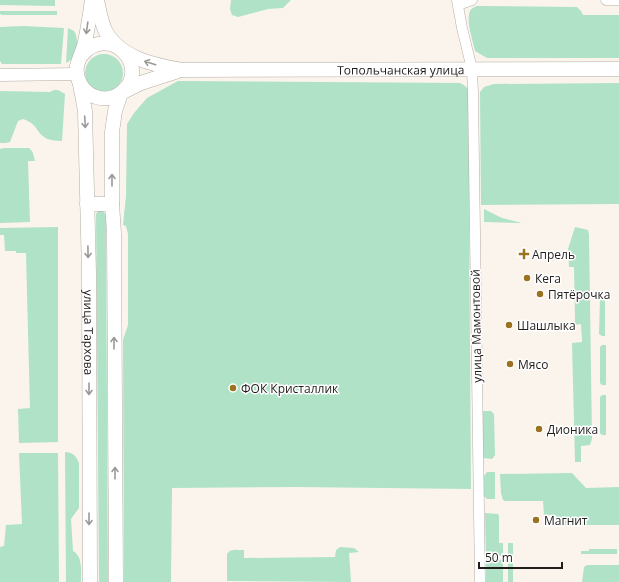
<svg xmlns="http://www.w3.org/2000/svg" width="619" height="582" font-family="'Open Sans',sans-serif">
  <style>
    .green { fill: #b0e2c8 }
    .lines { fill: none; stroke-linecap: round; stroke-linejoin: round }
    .minor-casing { stroke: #b3ada5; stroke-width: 11 }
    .tertiary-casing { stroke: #b3ada5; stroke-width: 13 }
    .secondary-casing { stroke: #b3ada5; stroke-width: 15 }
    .minor { stroke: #fff; stroke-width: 10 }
    .tertiary { stroke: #fff; stroke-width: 12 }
    .secondary { stroke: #fff; stroke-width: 14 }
    .oneway { stroke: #9b9998 }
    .poi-dot { fill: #9b7320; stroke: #fff; stroke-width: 1.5 }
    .labels { text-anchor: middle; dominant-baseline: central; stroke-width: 3; stroke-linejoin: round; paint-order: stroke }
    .street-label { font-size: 12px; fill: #201d1b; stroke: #fff }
    .poi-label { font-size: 12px; fill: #201d1b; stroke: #fff; text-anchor: start }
  </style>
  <rect width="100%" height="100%" fill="#faf4ec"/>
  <!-- green -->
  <path class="green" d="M0 0H55V6L0 5Z
    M231 0H291L283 8 268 9 238 17 232 15 230 9Z
    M477 6 577 7 581 11 583 15H619V58H487L475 51C473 42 467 24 469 15 469 10 473 7 477 6Z
    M0 11H57V15H2L0 14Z
    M23 26 64 28 61 64H2L0 61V27Z
    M68 28 74 31C80 40 77 58 66 63Z
    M85 73a19 19 0 1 1 38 0a19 19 0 1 1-38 0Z
    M178 81 460 83C467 86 469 90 471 97L469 205 471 489 297 487 172 488 171 582H124L123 340 128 325V234L126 226 123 225 126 196 127 124 134 113 147 98Z
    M619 83V204L481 205 480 92 484 87 494 84Z
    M54 90H58L65 94 62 141C33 141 43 125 23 119L18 121 10 142 6 143H0V91L50 92Z
    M4 148H29C33 151 34 156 35 161H28L30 222 0 223V149Z
    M484 209 502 218 522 223 484 222Z
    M99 210C107 211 106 218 106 225L108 582H99L96 214Z
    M58 227V442L19 443 18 409 30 408 26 253H16V251H5L4 235H0V228Z
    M575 227 588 230 589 235 592 439 590 445 581 446V462H575L572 343 582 342 581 324 571 325 575 321 574 267H569L568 249Z
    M601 296H605V336H602L599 334 600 298Z
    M602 345H606V385H602L600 383V347Z
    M602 395H606V435H602L600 433V397Z
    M484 411H491L494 414 495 455 492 459 483 458 482 412Z
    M65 452C73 452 76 456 79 463V508L71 519 73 551C83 556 81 572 81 582H66Z
    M19 453H58L59 582H0V547L4 546 6 525 22 524Z
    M487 472H495V499H487L484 496V476Z
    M572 473 586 488 619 487V525H556V515H544L543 501H505L503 500 501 493 500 474Z
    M485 513 498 514 499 516V543H503V555L486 560Z
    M508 543H513V582H508Z
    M340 547 354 548 359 552 349 553 351 582 227 581V554C231 548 237 550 244 550V558L335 557 336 550Z
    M589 549H617V554H581V551H589Z
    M503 559V582H486V564Z
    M587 565H619V582H582L584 567Z"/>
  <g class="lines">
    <defs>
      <path id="minor" d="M457 0 462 28 472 69 473 94 480 582
        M606 0H619
        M458 5 472 0"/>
      <path id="tertiary" d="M0 75 77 74"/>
      <g id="secondary">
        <path id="s1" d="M97 0C99 10 101 21 105 30 119 58 154 65 182 70L619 69"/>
        <path d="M81 56C109 21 152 67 122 92 115 98 105 100 96 97 83 93 75 79 77 66 79 58 83 51 85 42 88 28 90 14 92 0"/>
        <path id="s2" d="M80 84 85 111 89 273 90 582"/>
        <path d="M87 204H112"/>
        <path d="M116 582 114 233 112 204V132L115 111 121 93 141 83 178 71"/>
      </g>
    </defs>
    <!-- minor casing -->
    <use href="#minor" class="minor-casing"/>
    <!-- tertiary casing -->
    <use href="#tertiary" class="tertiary-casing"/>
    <!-- secondary casing -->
    <use href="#secondary" class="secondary-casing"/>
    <!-- minor -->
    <use href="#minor" class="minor"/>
    <!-- tertiary -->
    <use href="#tertiary" class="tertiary"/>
    <!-- secondary -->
    <use href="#secondary" class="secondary"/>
  </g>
  <!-- one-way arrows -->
  <defs><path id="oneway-shaft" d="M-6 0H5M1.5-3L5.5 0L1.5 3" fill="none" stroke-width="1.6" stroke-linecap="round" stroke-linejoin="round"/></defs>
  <g class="oneway">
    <use href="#oneway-shaft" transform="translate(87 28) rotate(98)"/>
    <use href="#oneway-shaft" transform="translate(150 63) rotate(-162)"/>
    <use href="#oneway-shaft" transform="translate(85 122) rotate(87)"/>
    <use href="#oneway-shaft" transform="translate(112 180) rotate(-90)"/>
    <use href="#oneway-shaft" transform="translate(88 252) rotate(89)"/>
    <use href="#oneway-shaft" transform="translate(114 343) rotate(-90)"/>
    <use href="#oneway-shaft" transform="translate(89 389) rotate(90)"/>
    <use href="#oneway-shaft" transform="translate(115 473) rotate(-90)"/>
    <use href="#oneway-shaft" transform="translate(89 519) rotate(90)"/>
  </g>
  <!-- markers -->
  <g class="poi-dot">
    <path d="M522 248h4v4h4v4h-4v4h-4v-4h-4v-4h4z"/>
    <circle cx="527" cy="278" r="4"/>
    <circle cx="540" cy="294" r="4"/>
    <circle cx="509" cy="325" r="4"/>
    <circle cx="510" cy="364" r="4"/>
    <circle cx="233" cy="388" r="4"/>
    <circle cx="539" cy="429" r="4"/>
    <circle cx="536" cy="520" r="4"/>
  </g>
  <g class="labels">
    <!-- street labels -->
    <g class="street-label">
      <text stroke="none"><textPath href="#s1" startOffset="340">Топольчанская улица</textPath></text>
      <text transform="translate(476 326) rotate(-91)">улица Мамонтовой</text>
      <text stroke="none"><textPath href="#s2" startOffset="249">улица Тархова</textPath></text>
    </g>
    <!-- poi labels -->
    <g class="poi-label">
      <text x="532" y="254">Апрель</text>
      <text x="535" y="278">Кега</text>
      <text x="548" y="294">Пятёрочка</text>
      <text x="517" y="325">Шашлыка</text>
      <text x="518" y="364">Мясо</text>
      <text x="241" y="388">ФОК Кристаллик</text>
      <text x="547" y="429">Дионика</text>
      <text x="544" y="520">Магнит</text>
    </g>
  </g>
  <!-- scale -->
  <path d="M479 562v6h83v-6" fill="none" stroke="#201d1b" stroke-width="2"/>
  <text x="485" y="562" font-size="12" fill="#201d1b" stroke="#ffffff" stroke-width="3" paint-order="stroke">50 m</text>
</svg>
